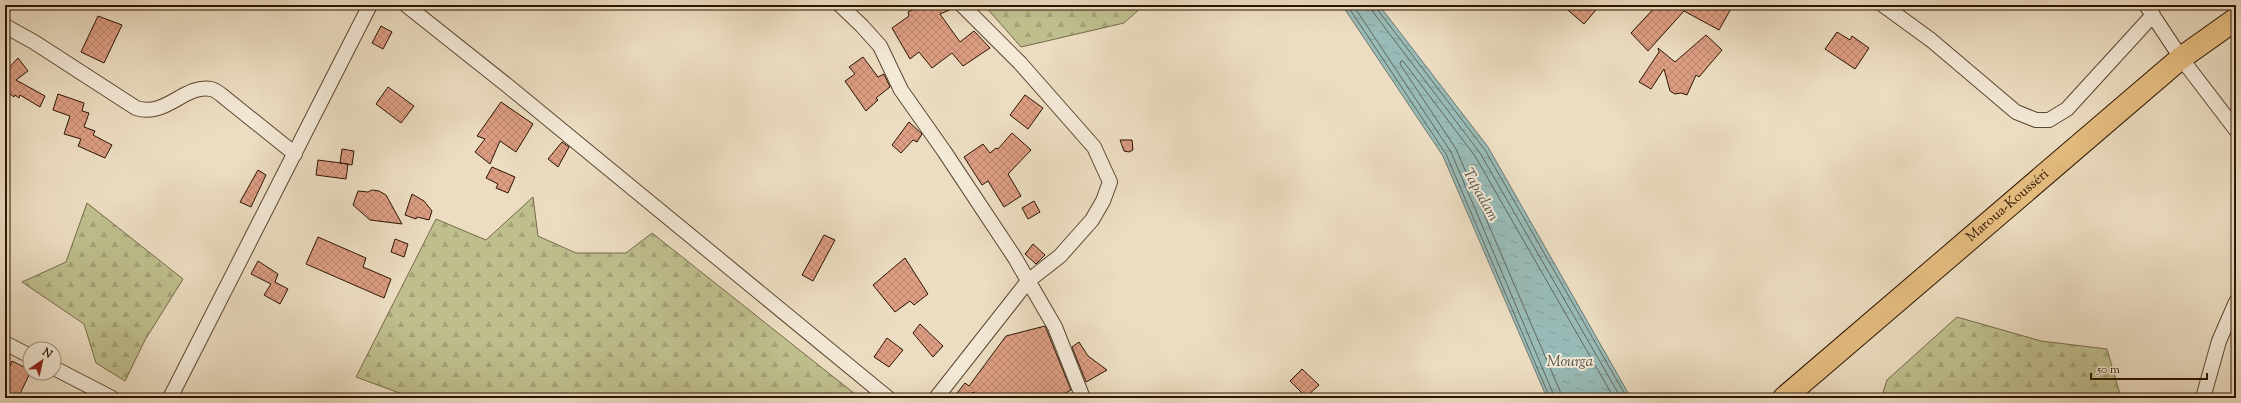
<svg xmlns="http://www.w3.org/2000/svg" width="2241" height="403" font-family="'Sorts Mill Goudy',serif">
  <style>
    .forest { fill: url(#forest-firs); stroke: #766a48 }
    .water { fill: url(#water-ripples); stroke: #6d786e }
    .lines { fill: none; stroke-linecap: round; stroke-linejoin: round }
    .shore { stroke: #62685c; stroke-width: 1 }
    .building { fill: url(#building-cross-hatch); stroke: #2c1401 }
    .street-casing { stroke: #5c4631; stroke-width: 16 }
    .highway-casing { stroke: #2c1401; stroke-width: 24 }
    .street { stroke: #f3e9d7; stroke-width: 14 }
    .highway { stroke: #e6be81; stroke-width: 22 }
    .labels { text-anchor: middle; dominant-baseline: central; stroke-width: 4; stroke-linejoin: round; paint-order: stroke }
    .street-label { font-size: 14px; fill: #2c1401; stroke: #f3e9d7 }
    .water-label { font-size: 15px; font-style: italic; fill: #524e41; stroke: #f3e9d7 }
  </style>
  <defs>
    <pattern id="forest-firs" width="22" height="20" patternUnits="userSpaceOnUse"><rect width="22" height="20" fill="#bfbf8e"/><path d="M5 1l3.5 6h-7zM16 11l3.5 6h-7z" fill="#a4a379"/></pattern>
    <pattern id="water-ripples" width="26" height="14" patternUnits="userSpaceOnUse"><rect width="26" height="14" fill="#99bbb7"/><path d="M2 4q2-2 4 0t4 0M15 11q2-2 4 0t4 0" fill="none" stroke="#84a09c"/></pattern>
    <pattern id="building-cross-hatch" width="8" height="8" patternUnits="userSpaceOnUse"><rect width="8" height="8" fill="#dc9d83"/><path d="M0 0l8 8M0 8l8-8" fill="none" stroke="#bd866f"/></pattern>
  </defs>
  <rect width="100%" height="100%" fill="#ecddc2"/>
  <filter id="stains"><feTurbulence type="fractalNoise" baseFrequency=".005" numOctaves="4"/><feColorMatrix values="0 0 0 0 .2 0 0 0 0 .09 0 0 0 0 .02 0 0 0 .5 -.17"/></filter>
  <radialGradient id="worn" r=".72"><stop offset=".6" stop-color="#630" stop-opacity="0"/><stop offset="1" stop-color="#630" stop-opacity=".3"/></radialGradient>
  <!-- forest -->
  <path class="forest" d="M984 5H1144L1124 23 1021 47Z
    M533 197 538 236 576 253H626L652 233 860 398H413L356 377 436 219 486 240Z
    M87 203 183 279 145 340 125 381 96 363 84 324 22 282 66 262Z
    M1957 317 2041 341 2107 349 2121 398H1881L1887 380Z"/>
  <!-- water -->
  <path class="water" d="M1342 5H1379L1488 147 1631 398H1547L1443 156Z"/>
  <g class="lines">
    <!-- shore -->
    <path class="shore" d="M1347 5 1446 154 1550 398
      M1353 5 1451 152 1555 398
      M1371 5 1373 12 1480 153 1621 398
      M1376 5 1377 9 1485 150 1627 398
      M1561 398 1560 391 1456 149 1400 64 1401 61H1403L1475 156 1614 398"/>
  </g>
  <!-- building -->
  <path class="building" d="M923 5H954V8L940 14 960 42 974 31 990 48 963 66 952 53 932 68 919 52 910 59 892 28 909 16 908 12Z
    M1562 5H1600L1584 24Z
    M1657 5H1733L1719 30 1684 11 1648 51 1631 33Z
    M98 16 122 25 104 63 81 52Z
    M381 26 392 32 383 49 372 43Z
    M1837 32 1850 40 1852 36 1869 48 1855 69 1825 49Z
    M1706 35 1722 50 1699 77 1696 75 1687 95 1681 93 1675 94 1670 91 1664 69 1651 89 1639 82 1659 52 1658 48 1675 62Z
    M863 57 878 77 884 74 890 87 876 98 878 100 866 111 845 81 855 74 849 67Z
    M18 58 28 71 16 80 45 96 40 107 20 95 19 98 15 95 14 97 5 90V72Z
    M388 87 414 106 401 123 376 104Z
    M58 94 84 103 82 111 89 113 84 127 95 131 93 135 112 145 105 158 78 146 81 139 64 134 70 116 53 110Z
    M1025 95 1043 108 1028 129 1010 115Z
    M501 102 533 124 516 152 500 141 490 164 475 152 485 139 477 136Z
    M909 122 922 134 917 142 913 140 901 153 892 145Z
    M1012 133 1031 150 1008 174 1021 196 1004 207 988 181 982 185 964 157 983 144 990 153 996 148 998 149Z
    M1120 140H1132L1133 150 1129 152 1124 151Z
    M562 142 569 147 558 167 548 159Z
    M342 149 354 151 352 165 340 163Z
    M318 160 348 164 346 179 316 175Z
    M492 167 515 177 508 193 496 188 498 184 486 178Z
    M258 170 266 175 251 207 240 202Z
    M372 190 379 191 386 195 402 224 370 220 353 205 358 191 368 192Z
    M412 194 424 201 432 211 429 220 417 217 416 219 405 215Z
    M1034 201 1040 212 1028 219 1022 208Z
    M824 235 835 240 813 281 802 275Z
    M318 237 366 258 363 267 391 279 384 298 306 264Z
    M395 239 408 244 404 257 391 252Z
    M1033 244 1045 255 1036 264 1025 254Z
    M905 258 928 294 914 305 910 301 895 312 873 285Z
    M258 261 278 274 275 282 288 289 280 304 264 295 271 284 251 274Z
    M920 324 943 346 933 357 913 333Z
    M1045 326 1071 390 1056 398H981L973 392 968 398H953L965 383 969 386 1006 336Z
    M887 338 903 350 889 367 874 357Z
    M1079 342 1088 356 1107 370 1086 382 1072 347Z
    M12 361 30 370V373L18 398H5V376Z
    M1302 369 1319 385 1306 397 1290 381Z"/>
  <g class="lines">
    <defs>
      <path id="street" d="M406 5 508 86 888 398
        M840 5 862 26 880 46 901 90 944 151 1015 258 1055 327 1083 398
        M1883 5 1931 40 2016 112 2036 120H2049L2067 109 2153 15
        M2146 5 2181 58 2236 130
        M5 26 34 42 136 108C166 118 184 84 211 89 216 90 220 94 224 97L295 154
        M5 343 30 356
        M54 368 112 398
        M170 398 370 5
        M936 398 1028 281 1060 256 1092 220 1103 201 1110 182 1094 147 1020 63 962 5
        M2203 398 2219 341 2236 302"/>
      <g id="highway">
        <path id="s1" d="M1784 398 2181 58 2236 19"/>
      </g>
    </defs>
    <!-- street casing -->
    <use href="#street" class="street-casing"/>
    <!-- highway casing -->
    <use href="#highway" class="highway-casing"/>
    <!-- street -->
    <use href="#street" class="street"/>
    <!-- highway -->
    <use href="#highway" class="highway"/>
  </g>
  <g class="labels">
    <!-- street labels -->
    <g class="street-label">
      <text stroke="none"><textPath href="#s1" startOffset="295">Maroua-Kousséri</textPath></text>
    </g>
    <!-- water labels -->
    <g class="water-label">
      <text transform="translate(1480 195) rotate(61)">Tapadam</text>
      <text x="1570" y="362">Mourga</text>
    </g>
  </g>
  <!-- margin -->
  <rect width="2241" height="403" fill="none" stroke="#ecddc2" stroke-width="20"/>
  <rect x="6" y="6" width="2229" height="391" fill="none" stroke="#2c1401" stroke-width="2"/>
  <rect x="10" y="10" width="2221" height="383" fill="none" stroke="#2c1401"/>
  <!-- north arrow -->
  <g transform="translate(42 361) rotate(34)"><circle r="19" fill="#f3e9d7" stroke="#a39481"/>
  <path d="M0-3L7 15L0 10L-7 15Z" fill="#8f2418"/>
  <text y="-6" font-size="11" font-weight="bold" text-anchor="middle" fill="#2c1401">N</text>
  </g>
  <!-- scale -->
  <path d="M2091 373v6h116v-6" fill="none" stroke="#2c1401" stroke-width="2"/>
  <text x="2097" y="373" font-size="12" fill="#2c1401" stroke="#f3e9d7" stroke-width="3" paint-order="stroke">50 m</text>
  <rect width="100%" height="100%" filter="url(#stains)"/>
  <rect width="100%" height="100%" fill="url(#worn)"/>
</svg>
